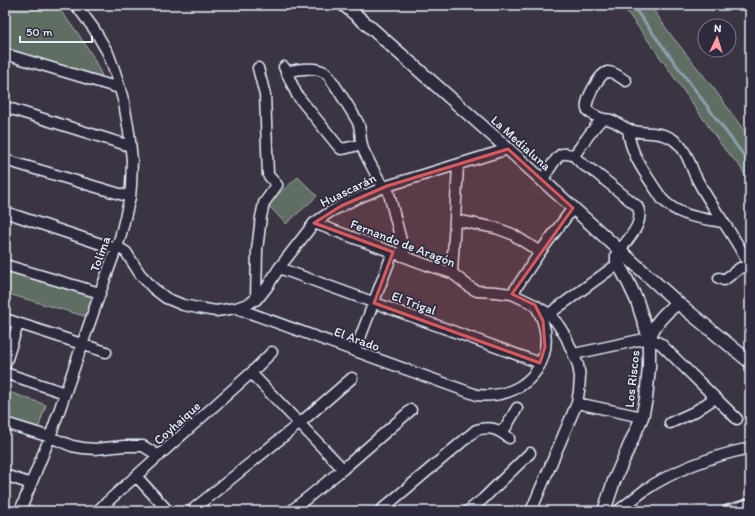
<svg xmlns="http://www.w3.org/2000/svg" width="755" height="516" font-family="Itim,sans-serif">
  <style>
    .green { fill: #5f6d63; stroke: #a4afae }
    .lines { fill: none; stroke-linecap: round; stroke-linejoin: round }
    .stream { stroke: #8b9eab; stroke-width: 3 }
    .minor-casing { stroke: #e8f1f8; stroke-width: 13 }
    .tertiary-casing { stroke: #e8f1f8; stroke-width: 15 }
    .minor { stroke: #2f2a3d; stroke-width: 10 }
    .tertiary { stroke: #2f2a3d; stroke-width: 12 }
    .marked { fill: #da5a5c; fill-opacity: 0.2; stroke: #da5a5c; stroke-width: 3; stroke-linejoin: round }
    .labels { text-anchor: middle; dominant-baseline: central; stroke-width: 3.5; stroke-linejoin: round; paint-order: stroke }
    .street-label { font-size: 13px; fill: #e8f1f8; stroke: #2f2a3d }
  </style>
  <rect width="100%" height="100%" fill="#3b3443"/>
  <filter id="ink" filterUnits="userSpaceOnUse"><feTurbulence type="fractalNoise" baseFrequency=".025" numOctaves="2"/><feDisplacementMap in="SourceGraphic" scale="8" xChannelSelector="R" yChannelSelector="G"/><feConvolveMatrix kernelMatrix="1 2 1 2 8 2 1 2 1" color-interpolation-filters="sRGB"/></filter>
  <g filter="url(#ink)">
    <!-- green -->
    <path class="green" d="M5 5H56L77 32 92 55 103 78 5 49Z
      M622 5H650L671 35 715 90 750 139V184L739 165 725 150 655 50Z
      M298 177 317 196 286 224 267 204Z
      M5 265 100 293 91 318 5 293Z
      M6 391 46 405 38 429 5 418V394Z"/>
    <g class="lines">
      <!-- stream -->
      <path class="stream" d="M632 5 750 164"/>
      <defs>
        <path id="minor" d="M5 54 119 88
          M284 67 297 95 338 146 341 149 347 148 362 144
          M286 72C298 69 315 66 326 73 329 75 358 121 359 125 361 133 360 141 363 149 369 163 377 175 383 188
          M5 107 130 146
          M603 119C598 117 590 115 587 109 584 102 599 74 607 72 613 71 621 78 626 81
          M628 129C630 156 648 177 662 199 678 216 699 218 722 222
          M573 155 582 164 596 173 637 206C646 221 629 238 620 250
          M5 160 130 197
          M542 181C546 175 556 156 562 154 567 153 571 156 575 154 580 148 597 122 602 120 611 116 621 127 630 130 644 135 660 130 674 140 685 148 689 161 694 173 710 208 735 233 750 268
          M387 186 405 256
          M5 212 116 249H121L126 252 140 274 153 288 166 298 183 305 198 308 216 311 236 308 477 395C531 401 564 351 535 305
          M455 220 496 228 512 234 540 252
          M314 223 427 265 452 273 471 288 477 291 495 292 512 294 535 305 549 314 557 323 566 337 578 365 580 377 579 391 577 403 531 511
          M5 265 100 293
          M279 268 540 363
          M452 273 458 165
          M719 278 724 280 740 268 749 265
          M512 294 540 252 573 208
          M256 300 257 250 261 217 264 203 277 185 268 175 265 95 258 68
          M236 308 250 303 260 296 267 287 279 268 314 223 330 212 353 200 387 186 508 149
          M549 314 619 263
          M5 319 106 352
          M355 351 393 252
          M574 354 649 338 661 344 685 368 737 419
          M5 365 18 324
          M5 373 65 393
          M251 373 343 469
          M577 403 642 417
          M5 423 50 437 72 446 83 448 95 449 124 446H143L159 456
          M670 423 694 412 715 398
          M500 431 506 427 517 408
          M5 475 31 484
          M136 476 168 511
          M20 511 50 437 100 293 120 238 130 197 131 186 132 160 129 132 124 103 115 72 108 53 94 29 76 5
          M97 511 251 373 272 352
          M191 511 300 423 352 378
          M291 511 343 469 411 410
          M380 511 476 430C491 426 498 429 509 438
          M468 511 483 499 530 453
          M618 511C627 504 636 497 645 490 676 469 713 456 750 448
          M727 511 750 504V508"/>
        <path id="tertiary" d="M344 5 370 27 508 149 678 303 750 362
          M649 338C655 323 665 312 678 303
          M604 511 614 481 642 417 646 399 649 367V338L637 301 628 282 617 261V255L620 250"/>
      </defs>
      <!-- minor casing -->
      <use href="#minor" class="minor-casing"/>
      <!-- tertiary casing -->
      <use href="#tertiary" class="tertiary-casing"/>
      <!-- minor -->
      <use href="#minor" class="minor"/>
      <!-- tertiary -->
      <use href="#tertiary" class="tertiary"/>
    </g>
  </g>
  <!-- marked area -->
  <path class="marked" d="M508 149 573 208 512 294 535 305 543 321 545 347 540 363 374 303 393 252 314 223 341 206 387 186Z"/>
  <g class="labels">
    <!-- street labels -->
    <g class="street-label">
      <text transform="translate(521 143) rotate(42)">La Medialuna</text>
      <text transform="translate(348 190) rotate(-26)">Huascarán</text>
      <text transform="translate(403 243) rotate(21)">Fernando de Aragón</text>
      <text transform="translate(100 254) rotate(-70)">Tolima</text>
      <text transform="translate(414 303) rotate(20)">El Trigal</text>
      <text transform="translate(357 339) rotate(20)">El Arado</text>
      <text transform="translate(632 379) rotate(-84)">Los Riscos</text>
      <text transform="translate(177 423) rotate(-42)">Coyhaique</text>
    </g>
  </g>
  <!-- margin -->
  <rect width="755" height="516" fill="none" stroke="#2f2a3d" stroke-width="20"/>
  <rect x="10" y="10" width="735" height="496" fill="none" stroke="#e8f1f8" stroke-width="1.5" filter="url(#ink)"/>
  <!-- north arrow -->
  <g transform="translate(717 38) rotate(4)"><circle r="19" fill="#2f2a3d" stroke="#797a88"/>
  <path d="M0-3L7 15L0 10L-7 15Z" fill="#ff9aa2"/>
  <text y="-6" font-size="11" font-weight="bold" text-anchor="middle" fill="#e8f1f8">N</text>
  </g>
  <!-- scale -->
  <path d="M20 36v6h72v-6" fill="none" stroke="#e8f1f8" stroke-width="2"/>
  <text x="26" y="36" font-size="12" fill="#e8f1f8" stroke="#2f2a3d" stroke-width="3" paint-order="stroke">50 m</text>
</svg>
